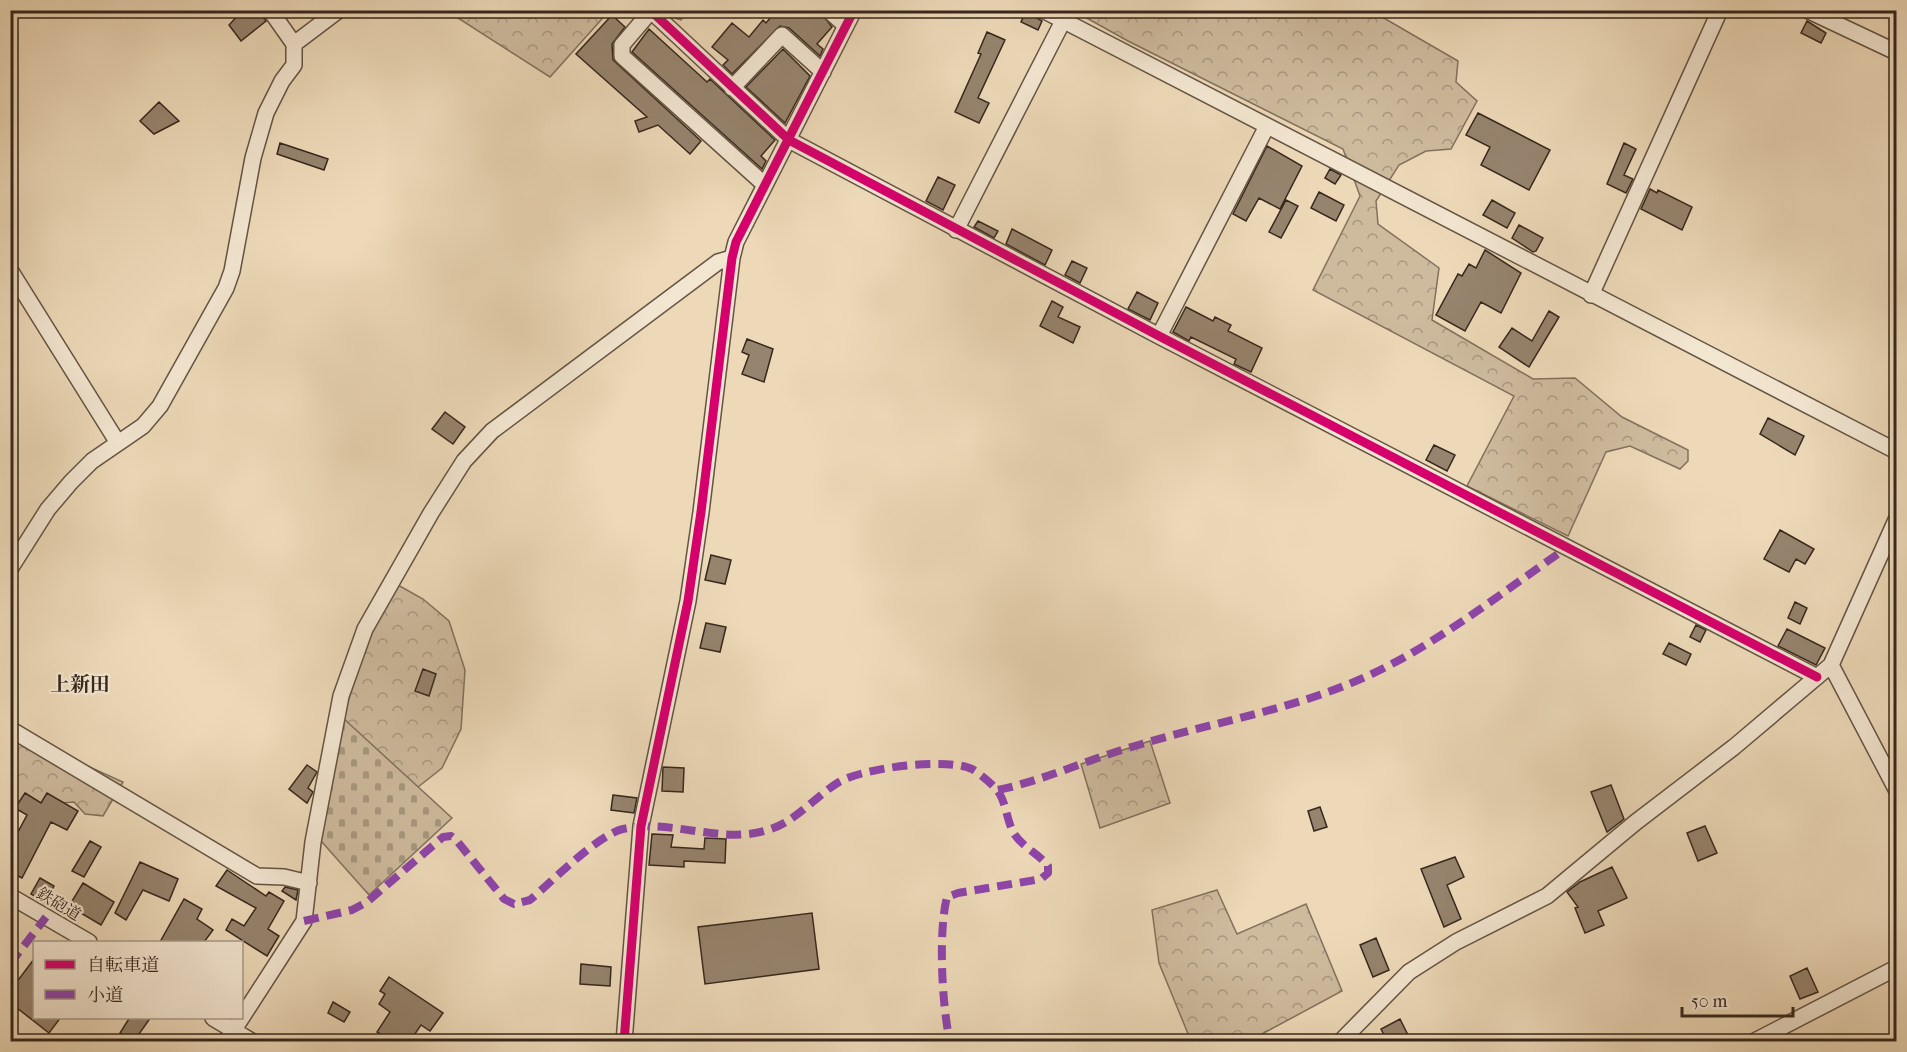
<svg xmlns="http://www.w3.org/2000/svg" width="1907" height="1052" font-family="'IM FELL French Canon','Noto Serif JP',serif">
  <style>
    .forest { fill: url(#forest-crowns); stroke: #82715e; stroke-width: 1.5 }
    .cemetery { fill: url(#cemetery-stones); stroke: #82715e; stroke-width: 1.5 }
    .building { fill: #96846e; stroke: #37271d; stroke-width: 1.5 }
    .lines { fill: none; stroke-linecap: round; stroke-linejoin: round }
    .minor-casing { stroke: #645444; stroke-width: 18 }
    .minor { stroke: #f3e6d1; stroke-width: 15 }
    .quiet { stroke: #8e44ad; stroke-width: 8; stroke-dasharray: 15 8; stroke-linecap: butt }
    .cycleway-casing { stroke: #f3e6d1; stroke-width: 13 }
    .cycleway { stroke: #d6006c; stroke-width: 9 }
    .labels { text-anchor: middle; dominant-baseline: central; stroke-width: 4.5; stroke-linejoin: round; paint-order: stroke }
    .street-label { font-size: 16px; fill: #37271d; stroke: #f3e6d1 }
    .quarter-label { font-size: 20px; font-weight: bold; fill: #37271d; stroke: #f3e6d1 }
  </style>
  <defs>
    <pattern id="forest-crowns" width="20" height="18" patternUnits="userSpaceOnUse" patternTransform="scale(1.5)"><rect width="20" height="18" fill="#cebb9e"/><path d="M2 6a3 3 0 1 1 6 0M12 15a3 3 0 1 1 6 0" fill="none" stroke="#a89880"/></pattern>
    <pattern id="cemetery-stones" width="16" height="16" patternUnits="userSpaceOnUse" patternTransform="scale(1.5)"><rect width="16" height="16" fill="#cebb9e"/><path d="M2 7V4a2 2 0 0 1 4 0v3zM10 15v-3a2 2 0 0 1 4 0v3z" fill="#a89880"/></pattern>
  </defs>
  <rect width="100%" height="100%" fill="#edd9b8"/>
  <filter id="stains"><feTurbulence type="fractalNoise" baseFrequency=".00333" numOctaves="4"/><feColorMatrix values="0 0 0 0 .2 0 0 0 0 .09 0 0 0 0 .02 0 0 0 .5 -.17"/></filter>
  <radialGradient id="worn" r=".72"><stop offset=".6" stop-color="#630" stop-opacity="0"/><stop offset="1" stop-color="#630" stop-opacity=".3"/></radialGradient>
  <!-- forest -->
  <path class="forest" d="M447 11 609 10V11L550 77Z
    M651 11H689L681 20Z
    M1074 11H1380L1382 17 1458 61 1456 82 1477 101 1451 149 1426 151 1399 165 1376 201 1378 224 1439 268 1432 320 1533 379 1575 378 1622 417 1688 450V461L1680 469 1630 446 1606 452 1568 536 1467 486 1514 396 1313 290 1360 196 1343 149 1128 41Z
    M398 585 423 599 449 621 465 670 461 729 442 768 413 791 335 756 349 698 371 632Z
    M10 731 123 782 103 816 85 814 74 802 37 805 11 801Z
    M1150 741 1170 803 1100 828 1081 764Z
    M1217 890 1237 934 1306 904 1342 991 1249 1041H1191L1159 963 1152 910Z"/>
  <!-- cemetery -->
  <path class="cemetery" d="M343 718 452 818 369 895 321 841Z"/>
  <!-- building -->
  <path class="building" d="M243 10H258L266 21 241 41 229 25Z
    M777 10H819L832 27 817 44 823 49 820 56 789 28 780 26 732 74 723 65 728 60 712 47 732 23 749 37 763 20 766 23Z
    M1026 11 1042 21 1038 30 1021 22Z
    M612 15 625 27 612 44 613 60 701 141 690 154 658 125 639 132 635 121 647 117 576 54Z
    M1807 21 1826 33 1821 43 1801 33Z
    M649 29 707 82 710 79 775 140 761 156 766 161 762 169 632 52Z
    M987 32 1005 40 978 98 989 103 979 123 955 112 981 54 978 53Z
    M783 49 810 76 785 123 746 87Z
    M159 102 179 121 154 134 140 121Z
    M1478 113 1550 150 1529 190 1481 165 1490 147 1466 135Z
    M280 143 328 159 324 170 277 154Z
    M1624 143 1636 149 1624 175 1633 179 1626 193 1607 184Z
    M1267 146 1302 166 1280 209 1259 198 1246 221 1233 214Z
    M1330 169 1341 175 1335 184 1325 178Z
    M938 177 955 185 943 210 926 201Z
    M1650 189 1657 193 1658 190 1692 207 1682 230 1641 209Z
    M1319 192 1344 205 1336 221 1311 208Z
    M1286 200 1298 206 1281 238 1269 232Z
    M1492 200 1515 213 1507 228 1483 215Z
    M978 221 998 231 994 238 974 227Z
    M1519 225 1543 238 1536 251 1533 252 1512 238Z
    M1012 229 1052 250 1045 265 1006 244Z
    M1485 250 1521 273 1501 313 1481 302 1465 331 1436 315 1458 274 1462 276 1469 264 1476 268Z
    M1072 261 1087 268 1080 283 1065 275Z
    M1137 292 1158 303 1150 320 1128 309Z
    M1052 301 1063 307 1058 317 1080 327 1073 343 1040 326Z
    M1186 307 1213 321 1215 317 1231 325 1228 331 1262 348 1251 372 1234 364 1236 359 1191 337 1189 341 1173 332Z
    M1549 311 1559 317 1529 367 1499 347 1512 328 1532 341Z
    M747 339 773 349 764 382 742 374 749 355 742 352Z
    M445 412 465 427 453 444 432 429Z
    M1768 418 1804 436 1795 455 1760 434Z
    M1434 445 1455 455 1447 471 1426 460Z
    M1780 530 1814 549 1805 564 1796 559 1789 572 1764 559Z
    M711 555 731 560 725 584 705 580Z
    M1795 602 1807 608 1800 624 1788 618Z
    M706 623 726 627 720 652 700 648Z
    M1696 625 1706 630 1700 642 1690 637Z
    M1787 629 1825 648 1816 665 1778 646Z
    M1669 643 1691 654 1686 665 1663 654Z
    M423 669 436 674 429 696 415 691Z
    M307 765 317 772 308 788 313 792 307 803 289 789Z
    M663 767 684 768 683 792 662 791Z
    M1611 785 1624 819 1607 832 1591 792Z
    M25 793 41 803 47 793 78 811 67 830 51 822 22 878 10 872V847L27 815 15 808Z
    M613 795 637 798 634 813 611 810Z
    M1320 807 1327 827 1314 831 1308 811Z
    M1705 826 1717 853 1698 861 1687 833Z
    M652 834 673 835 671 847 704 849 705 838 726 839 725 863 684 861V867L649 865Z
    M90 841 101 847 84 877 72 871Z
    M1455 857 1464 877 1447 885 1461 919 1444 927 1421 869Z
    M140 862 178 879 169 901 143 890 126 920 115 913Z
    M1612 867 1627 898 1598 911 1604 925 1585 933 1575 908 1578 907 1567 892 1580 882Z
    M227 870 266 896 269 892 284 901 268 929 279 936 267 956 226 930 232 919 244 926 256 908 216 886Z
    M40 878 54 886 45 902 31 894Z
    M83 883 114 902 101 925 69 906Z
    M285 887 298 890 296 900 282 891Z
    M184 899 202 909 197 919 213 930 204 942H160Z
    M812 913 819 969 705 984 698 927Z
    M1376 938 1389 970 1373 977 1360 945Z
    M34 959V1017H61L49 1033 17 1008 10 1016V991Z
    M581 964 611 967 610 986 580 984Z
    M1807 968 1818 992 1800 999 1790 976Z
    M389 977 443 1013 430 1031 421 1025 410 1041H391L377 1032 390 1012 379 1004 385 994 380 991Z
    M333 1002 350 1012 344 1022 328 1013Z
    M130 1017H151L134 1041 120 1033Z
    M1400 1019 1411 1041H1387L1381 1029Z"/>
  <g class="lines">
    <defs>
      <path id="minor" d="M270 10 294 44 339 10
        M650 10 789 140 1159 336 1817 677
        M828 10 846 26
        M1043 10 1896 451
        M1807 10 1896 52
        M651 11 622 45V56L765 185
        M732 88 782 35 823 72
        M956 230 1063 21
        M10 270 118 443
        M1591 295 1720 10
        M1159 336 1267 126
        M10 569 48 509 71 482 92 461 143 426 160 406 226 288 232 271 253 158 266 113 282 81 294 65V44
        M1831 665 1896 789
        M10 729 257 876 284 877 309 883
        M10 896 89 942
        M213 1018 253 1042
        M226 1042 304 921 313 842 341 696 365 629 431 513 464 461 492 431 718 262 732 258
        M624 1042 641 826 688 601 701 512 732 258 736 242 854 10
        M1340 1042 1409 972 1456 942 1547 896 1636 822 1734 747 1831 665 1896 520
        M1753 1042 1896 968"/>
    </defs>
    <!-- minor casing -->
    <use href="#minor" class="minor-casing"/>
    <!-- minor -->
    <use href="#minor" class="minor"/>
    <!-- quiet -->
    <path class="quiet" d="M998 790C1045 780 1089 759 1135 746 1206 724 1280 712 1349 684 1428 652 1498 595 1568 547
      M304 921 352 910 367 902 443 837 451 836 457 841 504 899 514 904 530 900C550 883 599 834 623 829 670 818 721 845 768 830 797 821 813 798 839 782 863 768 946 757 972 769 979 773 991 783 996 789 1007 801 1006 822 1015 835 1024 848 1039 854 1048 866V873L1041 879 958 893 947 897C938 932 942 1006 950 1042
      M10 964 46 917"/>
    <defs>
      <path id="cycleway" d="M650 10 789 140 1159 336 1817 677
        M624 1042 641 826 688 601 701 512 732 258 736 242 854 10"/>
    </defs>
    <!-- cycleway casing -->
    <use href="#cycleway" class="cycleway-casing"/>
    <!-- cycleway -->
    <use href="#cycleway" class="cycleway"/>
  </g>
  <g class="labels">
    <!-- street labels -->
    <g class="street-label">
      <text transform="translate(59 904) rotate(31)">鉄砲道</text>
    </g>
    <!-- quarter labels -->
    <g class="quarter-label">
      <text x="80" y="684">上新田</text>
    </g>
  </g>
  <!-- margin -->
  <rect width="1907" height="1052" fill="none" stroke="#edd9b8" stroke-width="36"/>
  <rect x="12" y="12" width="1883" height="1028" fill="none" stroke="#37271d" stroke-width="3"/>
  <rect x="18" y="18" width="1871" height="1016" fill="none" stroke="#37271d" stroke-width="1.5"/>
  <!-- legend -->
  <rect x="33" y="941" width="210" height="78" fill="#f3e6d1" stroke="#a89a89" stroke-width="1.5"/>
  <rect x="45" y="960" width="30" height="9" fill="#d6006c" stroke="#a89a89" stroke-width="1.5"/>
  <text x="87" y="971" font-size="18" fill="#37271d">自転車道</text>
  <rect x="45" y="990" width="30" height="9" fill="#8e44ad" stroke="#a89a89" stroke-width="1.5"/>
  <text x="87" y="1001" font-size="18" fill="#37271d">小道</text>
  <!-- scale -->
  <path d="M1682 1007v9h111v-9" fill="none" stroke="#37271d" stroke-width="3"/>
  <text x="1691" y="1007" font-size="18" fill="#37271d" stroke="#f3e6d1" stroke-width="4.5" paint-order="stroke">50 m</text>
  <rect width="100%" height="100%" filter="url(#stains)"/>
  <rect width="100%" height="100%" fill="url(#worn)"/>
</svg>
